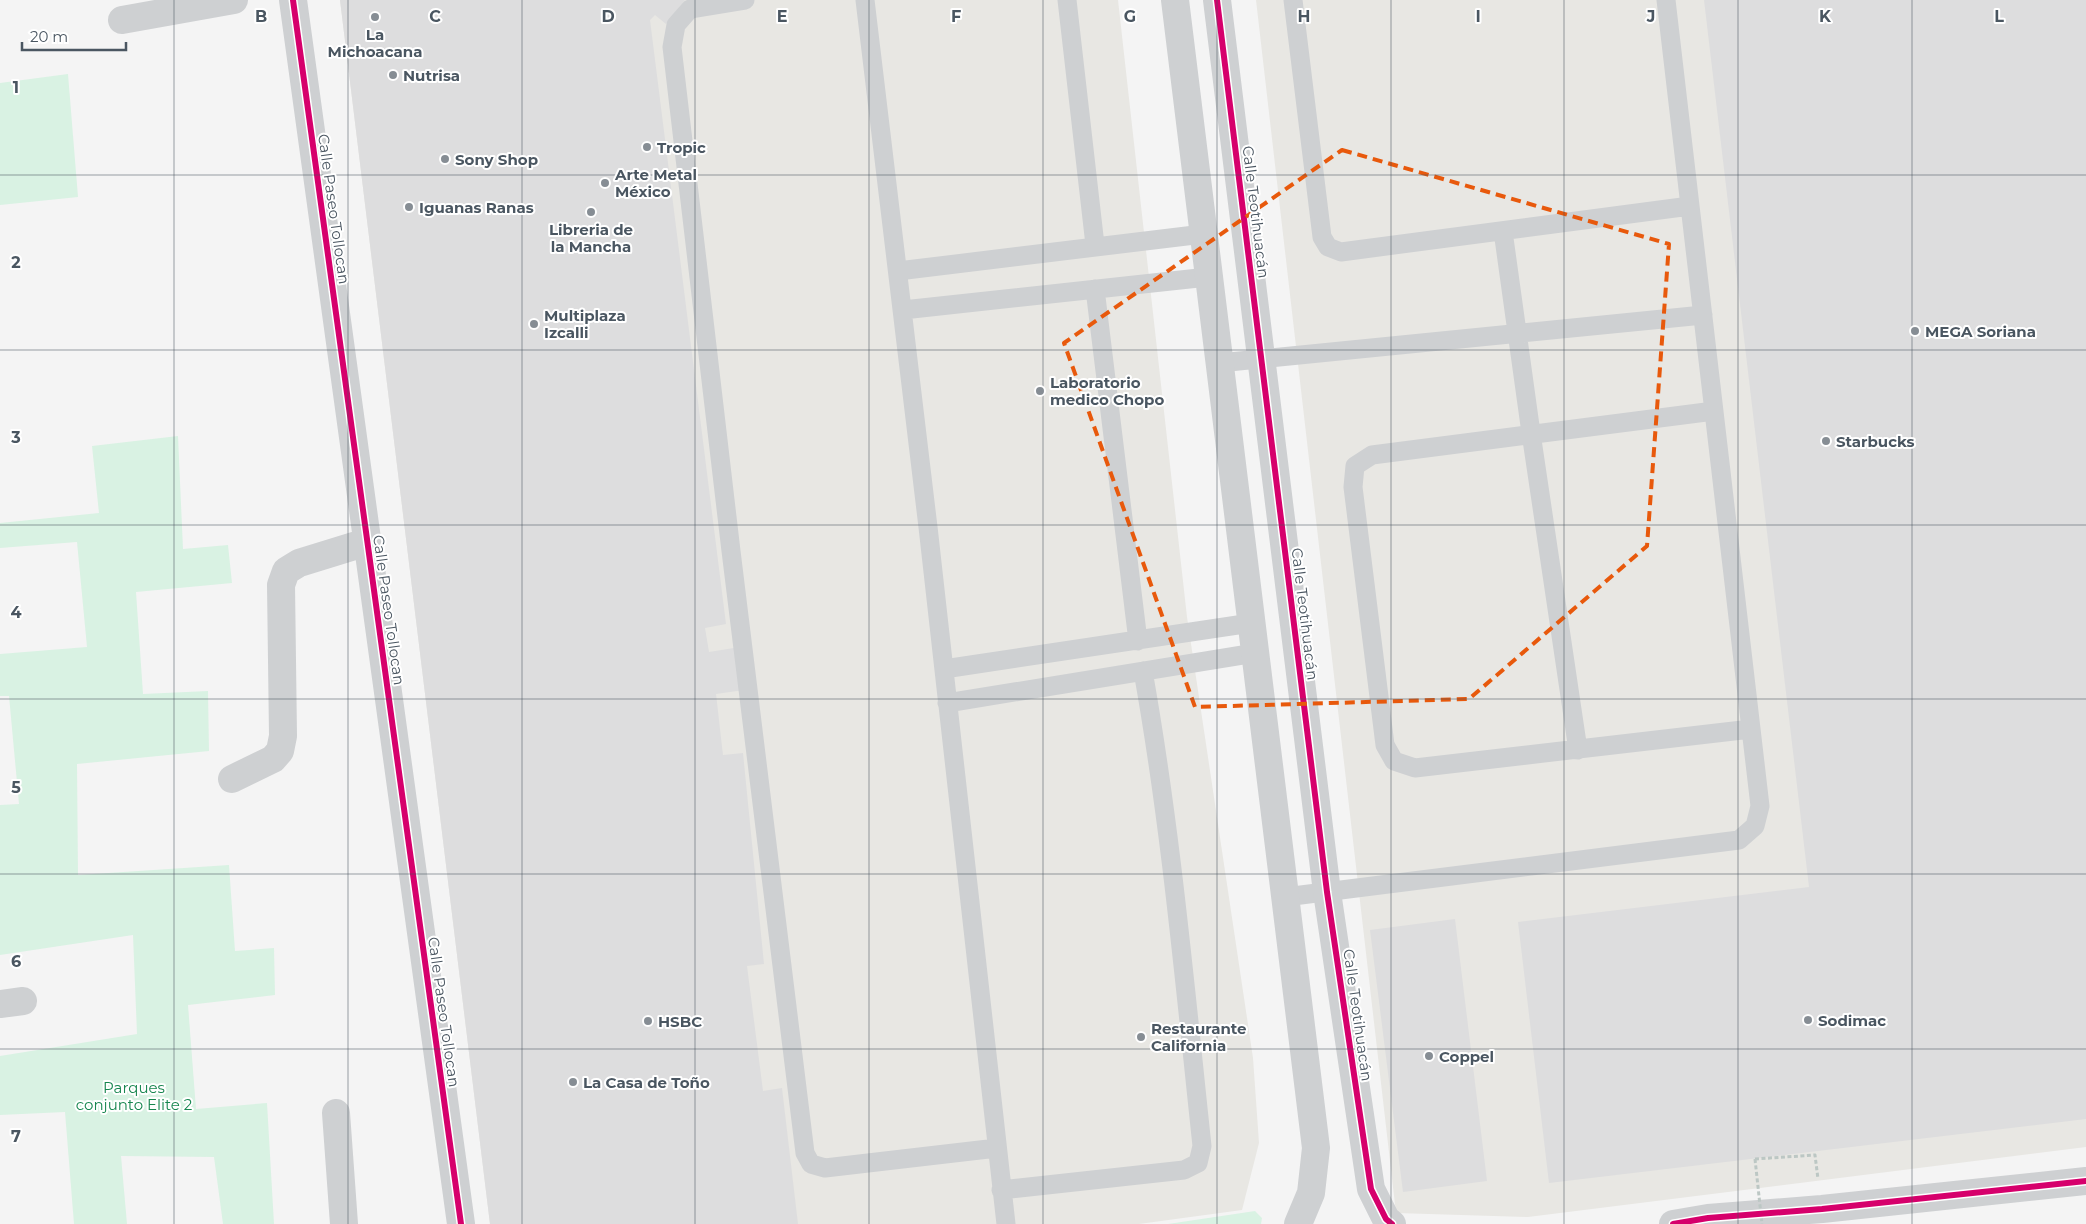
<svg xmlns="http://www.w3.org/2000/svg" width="2086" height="1224" font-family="Montserrat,sans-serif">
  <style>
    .commercial { fill: #e8e7e3 }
    .green { fill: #d9f2e3 }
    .building { fill: #ddddde }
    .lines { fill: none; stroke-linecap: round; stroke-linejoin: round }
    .path { stroke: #bcc7c4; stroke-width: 3; stroke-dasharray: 4 2.5; stroke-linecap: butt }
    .lane { stroke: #ced0d2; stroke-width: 19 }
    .street { stroke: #ced0d2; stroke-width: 28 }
    .path-bridge { stroke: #bcc7c4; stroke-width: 3; stroke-dasharray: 4 2.5; stroke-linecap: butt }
    .cycleway-casing { stroke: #fff; stroke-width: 9 }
    .cycleway { stroke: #d6006c; stroke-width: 6 }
    .marked { fill: none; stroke: #e8590c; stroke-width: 4; stroke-dasharray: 10 6; stroke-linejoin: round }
    .grid { fill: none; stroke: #4a5661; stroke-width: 1; stroke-opacity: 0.55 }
    .poi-dot { fill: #868d94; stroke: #fff; stroke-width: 2 }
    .labels { text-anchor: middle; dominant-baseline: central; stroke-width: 4; stroke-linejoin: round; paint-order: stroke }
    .poi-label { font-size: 15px; font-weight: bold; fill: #4a5661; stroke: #fff; text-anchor: start }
    .street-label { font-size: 15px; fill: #4a5661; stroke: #fff }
    .park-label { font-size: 15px; fill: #17864f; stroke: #fff }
    .grid-label { font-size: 16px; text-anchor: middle; font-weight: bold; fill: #4a5661; stroke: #fff; stroke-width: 4; stroke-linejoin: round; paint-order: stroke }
  </style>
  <rect width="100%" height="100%" fill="#f4f4f4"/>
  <!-- commercial -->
  <path class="commercial" d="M340 0H1118L1187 617 1253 1058 1259 1143 1242 1210 1139 1224H490Z
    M1256 0H2086V1147L1528 1217 1396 1213Z"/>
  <!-- green -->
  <path class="green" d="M68 74 78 197 0 205V83Z
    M178 436 183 549 228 545 232 583 136 592 143 694 208 691 209 751 77 764 78 875 229 865 235 951 274 948 275 995 188 1005 196 1109 267 1103 274 1224H223L214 1157 121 1156 127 1224H74L65 1112 0 1115V1056L137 1034 133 935 0 955V805L19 804 9 696H0V654L87 647 77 542 0 548V523L99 513 92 446Z
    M1255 1211 1262 1218 1261 1224H1168Z"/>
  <!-- building -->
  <path class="building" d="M340 0H685L666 24 655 15 650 20 726 624 705 628 709 652 740 647 744 690 716 694 723 755 743 753 764 964 747 966 763 1091 782 1088 798 1224H490Z
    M1704 0H2086V1119L1549 1183 1518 922 1809 887Z
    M1455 919 1487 1181 1403 1192 1370 930Z"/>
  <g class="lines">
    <!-- path -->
    <path class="path" d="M1755 1159 1815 1155 1818 1179"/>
    <!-- lane -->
    <path class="lane" d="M745 0 690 9 676 25 672 47 731 551 805 1153 811 1164 825 1168 997 1148
      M865 0 928 527 1006 1224
      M1067 0 1095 245
      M1293 0 1322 237 1328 247 1341 252 1690 206
      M1503 231 1531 433 1578 750
      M898 271 1203 234
      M1095 289 1138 641
      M903 310 1208 277
      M1219 363 1703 315
      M1714 411 1372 455 1355 466 1353 487 1385 745 1394 761 1415 768 1751 729
      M944 669 1251 623
      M947 703 1255 653
      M1285 897 1739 840 1755 826 1760 806 1666 0
      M1001 1190 1184 1170 1198 1163 1202 1146C1185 987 1171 828 1143 671"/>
    <!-- street -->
    <path class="street" d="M293 0 461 1224
      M1175 0 1316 1148 1311 1193 1298 1224
      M1217 0 1327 892 1371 1189 1386 1219 1392 1224
      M122 20 234 0
      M232 779 273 759 280 751 283 736 281 585 286 571 299 563 367 542
      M0 1004 23 1001
      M336 1113 344 1224
      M1673 1224 1708 1218 1822 1209 2086 1181"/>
    <!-- path-bridge -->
    <path class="path-bridge" d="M1755 1159 1762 1224"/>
    <defs>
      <path id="cycleway" d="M293 0 461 1224
        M1217 0 1327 892 1371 1189 1386 1219 1392 1224
        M1673 1224 1708 1218 1822 1209 2086 1181"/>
    </defs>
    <!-- cycleway casing -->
    <use href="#cycleway" class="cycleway-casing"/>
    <!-- cycleway -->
    <use href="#cycleway" class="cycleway"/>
  </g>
  <!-- marked area -->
  <path class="marked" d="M1342 150 1669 244 1647 546 1469 699 1195 707 1064 343Z"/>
  <!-- grid -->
  <path class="grid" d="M174 0V1224M348 0V1224M522 0V1224M695 0V1224M869 0V1224M1043 0V1224M1217 0V1224M1391 0V1224M1564 0V1224M1738 0V1224M1912 0V1224M0 175H2086M0 350H2086M0 525H2086M0 699H2086M0 874H2086M0 1049H2086"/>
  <!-- markers -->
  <g class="poi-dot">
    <circle cx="375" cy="17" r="5"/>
    <circle cx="393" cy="75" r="5"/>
    <circle cx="647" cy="147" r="5"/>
    <circle cx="445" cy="159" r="5"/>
    <circle cx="605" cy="183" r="5"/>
    <circle cx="409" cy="207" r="5"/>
    <circle cx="591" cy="212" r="5"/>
    <circle cx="534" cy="324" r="5"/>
    <circle cx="1915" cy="331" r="5"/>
    <circle cx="1040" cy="391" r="5"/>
    <circle cx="1826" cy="441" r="5"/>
    <circle cx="1808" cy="1020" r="5"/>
    <circle cx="648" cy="1021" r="5"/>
    <circle cx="1141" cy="1037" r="5"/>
    <circle cx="1429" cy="1056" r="5"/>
    <circle cx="573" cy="1082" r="5"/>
  </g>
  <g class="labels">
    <!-- poi labels -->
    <g class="poi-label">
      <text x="375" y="34" text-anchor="middle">La<tspan x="375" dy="17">Michoacana</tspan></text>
      <text x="403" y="75">Nutrisa</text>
      <text x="657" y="147">Tropic</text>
      <text x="455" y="159">Sony Shop</text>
      <text x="615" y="174">Arte Metal<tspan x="615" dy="17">México</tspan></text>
      <text x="419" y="207">Iguanas Ranas</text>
      <text x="591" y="229" text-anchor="middle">Libreria de<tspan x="591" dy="17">la Mancha</tspan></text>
      <text x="544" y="315">Multiplaza<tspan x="544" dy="17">Izcalli</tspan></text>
      <text x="1925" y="331">MEGA Soriana</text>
      <text x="1050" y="382">Laboratorio<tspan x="1050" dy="17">medico Chopo</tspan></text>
      <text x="1836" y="441">Starbucks</text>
      <text x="1818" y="1020">Sodimac</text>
      <text x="658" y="1021">HSBC</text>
      <text x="1151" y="1028">Restaurante<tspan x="1151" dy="17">California</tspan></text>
      <text x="1439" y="1056">Coppel</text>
      <text x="583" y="1082">La Casa de Toño</text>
    </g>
    <!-- street labels -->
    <g class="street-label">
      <text transform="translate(334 209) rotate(82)">Calle Paseo Tollocan</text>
      <text transform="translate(1256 212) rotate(83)">Calle Teotihuacán</text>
      <text transform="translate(389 610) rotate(82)">Calle Paseo Tollocan</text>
      <text transform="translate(1305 614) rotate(83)">Calle Teotihuacán</text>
      <text transform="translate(444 1012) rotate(82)">Calle Paseo Tollocan</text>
      <text transform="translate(1358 1015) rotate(82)">Calle Teotihuacán</text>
    </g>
    <!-- park labels -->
    <g class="park-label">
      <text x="134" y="1087">Parques<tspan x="134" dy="17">conjunto Elite 2</tspan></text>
    </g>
  </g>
  <g class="grid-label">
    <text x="261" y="22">B</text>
    <text x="435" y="22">C</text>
    <text x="608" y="22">D</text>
    <text x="782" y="22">E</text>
    <text x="956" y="22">F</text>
    <text x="1130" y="22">G</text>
    <text x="1304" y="22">H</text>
    <text x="1478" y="22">I</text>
    <text x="1651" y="22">J</text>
    <text x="1825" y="22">K</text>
    <text x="1999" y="22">L</text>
    <text x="16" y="93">1</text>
    <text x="16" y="268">2</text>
    <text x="16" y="443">3</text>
    <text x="16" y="618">4</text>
    <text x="16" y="793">5</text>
    <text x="16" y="967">6</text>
    <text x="16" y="1142">7</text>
  </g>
  <!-- scale -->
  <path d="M22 42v8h104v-8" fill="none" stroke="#4a5661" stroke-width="2.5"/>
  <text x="30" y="42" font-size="15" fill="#4a5661" stroke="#ffffff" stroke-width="4" paint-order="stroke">20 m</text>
</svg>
